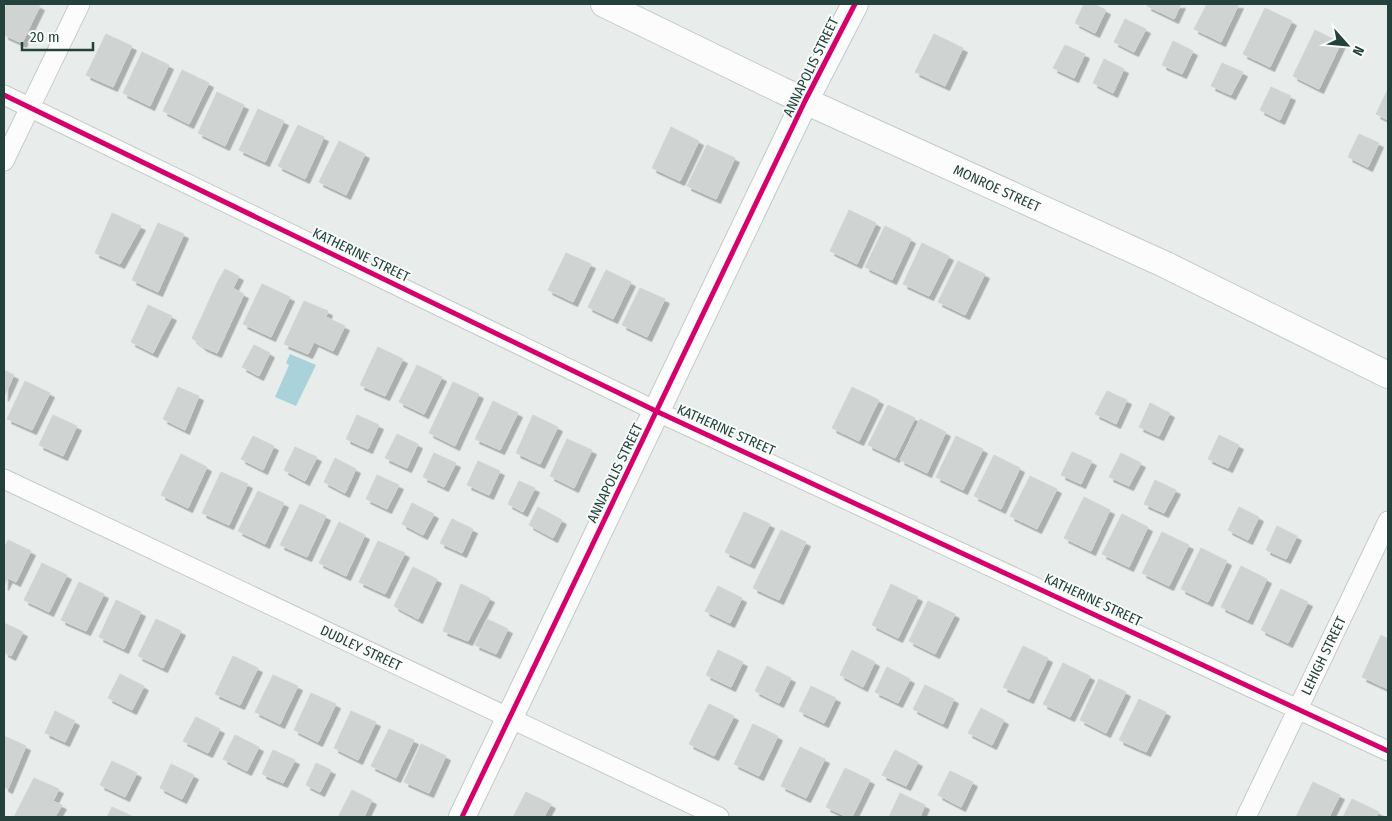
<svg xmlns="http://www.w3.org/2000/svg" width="1392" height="821" font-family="'Fira Sans Condensed',sans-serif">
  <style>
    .water { fill: #a9d2db }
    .building { fill: #cfd4d2; stroke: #d1d6d4; filter: url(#shadow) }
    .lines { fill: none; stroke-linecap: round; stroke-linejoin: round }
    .street-casing { stroke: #c5cac8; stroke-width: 21 }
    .secondary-casing { stroke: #c3cbc8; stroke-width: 28 }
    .street { stroke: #fcfcfc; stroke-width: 19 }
    .secondary { stroke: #fcfcfc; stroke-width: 26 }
    .cycleway-casing { stroke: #f7fbf9; stroke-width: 8 }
    .cycleway { stroke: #d6006c; stroke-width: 5 }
    .labels { text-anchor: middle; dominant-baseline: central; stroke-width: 4; stroke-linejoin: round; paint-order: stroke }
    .street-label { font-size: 14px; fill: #24423b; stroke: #f7fbf9 }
  </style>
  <defs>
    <filter id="shadow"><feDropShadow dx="4.5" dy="4.5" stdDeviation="0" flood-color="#0004"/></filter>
  </defs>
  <rect width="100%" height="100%" fill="#e8edeb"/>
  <!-- water -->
  <path class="water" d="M290 354 316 365 296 406 275 397 289 365 286 363Z"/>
  <!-- building -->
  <path class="building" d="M7 4H36L40 6 22 43 4 35V10Z
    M1084 4H1094L1106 10 1095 33 1075 23Z
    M1148 4H1181L1174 19 1147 6Z
    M1207 4H1239L1221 42 1194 29Z
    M1265 8 1292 21 1270 67 1243 54Z
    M1125 19 1146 29 1134 52 1114 42Z
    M1315 30 1341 43 1319 89 1293 76Z
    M106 34 132 46 113 87 86 75Z
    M934 34 963 48 945 86 915 72Z
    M1173 41 1193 51 1182 74 1162 65Z
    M1065 45 1085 54 1074 78 1053 68Z
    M142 52 169 65 150 106 123 93Z
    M1104 59 1124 69 1113 93 1093 83Z
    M1222 63 1243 72 1231 95 1211 86Z
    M182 70 209 83 189 124 163 111Z
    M1271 87 1291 96 1280 120 1260 110Z
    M1388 89V120L1376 114Z
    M217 92 244 105 225 146 198 133Z
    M258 109 284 121 265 162 239 150Z
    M298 125 324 137 305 179 278 166Z
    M671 127 699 141 680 181 652 168Z
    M1359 134 1379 143 1368 167 1348 157Z
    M339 141 365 154 346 195 319 182Z
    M707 145 735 158 716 199 687 186Z
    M849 210 876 223 857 264 830 251Z
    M112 213 141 226 120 264 95 253Z
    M158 223 184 234 158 292 132 280Z
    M885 226 911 239 892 280 865 267Z
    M922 243 949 256 929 296 903 284Z
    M566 253 591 264 573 302 548 290Z
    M958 261 985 274 965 315 938 302Z
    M225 269 239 276 233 288 218 281Z
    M606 270 631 282 613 319 588 307Z
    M218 281 244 294 217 353 203 347 192 338Z
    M262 284 290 297 271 337 243 324Z
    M640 288 665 299 647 337 622 325Z
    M304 301 328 311 326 317 345 326 333 351 314 342 308 354 284 344Z
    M148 305 172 316 153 353 131 342Z
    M254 345 270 353 259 376 242 367Z
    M378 347 403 359 385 396 360 385Z
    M417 365 442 377 424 414 399 402Z
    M4 370 14 375 4 397Z
    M25 381 50 393 32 430 7 419Z
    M453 382 479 394 455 446 429 433Z
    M178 387 199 396 185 430 163 419Z
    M852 387 879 400 859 441 832 428Z
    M1107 391 1127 400 1116 424 1095 414Z
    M493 401 518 413 500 450 475 439Z
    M1150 403 1170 413 1159 436 1139 427Z
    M888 405 915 418 895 458 868 445Z
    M53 415 77 426 63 456 39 445Z
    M357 415 379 425 368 449 346 439Z
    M533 415 558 427 540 464 516 453Z
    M920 419 946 432 927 473 900 460Z
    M397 434 418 444 407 468 385 458Z
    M1219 435 1239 445 1228 468 1208 459Z
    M253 436 274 446 263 470 241 459Z
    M956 436 983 449 963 490 936 477Z
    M567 439 592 450 574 488 550 476Z
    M295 447 317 457 305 481 284 470Z
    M1072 452 1092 461 1081 484 1061 475Z
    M434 453 456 463 444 487 423 477Z
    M1121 453 1141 463 1129 486 1109 477Z
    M181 454 207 467 188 508 161 495Z
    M994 455 1020 468 1001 509 974 496Z
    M335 458 356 469 345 493 324 482Z
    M478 461 500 471 489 495 467 485Z
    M221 472 248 484 229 525 202 513Z
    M377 475 399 485 387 509 366 499Z
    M1030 476 1057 489 1037 529 1010 516Z
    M1155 480 1176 490 1164 513 1144 504Z
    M519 481 535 488 523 512 508 504Z
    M258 491 284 503 265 544 238 531Z
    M1084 497 1110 510 1091 551 1064 538Z
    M412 503 434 514 423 535 402 524Z
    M300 504 326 516 307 557 280 545Z
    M538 507 562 520 553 538 529 525Z
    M1239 507 1259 517 1248 540 1228 530Z
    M744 512 770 524 750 564 725 552Z
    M1122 514 1148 527 1129 567 1102 554Z
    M452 519 473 529 462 553 440 543Z
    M339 522 365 535 346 576 319 563Z
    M1277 526 1297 536 1286 559 1266 550Z
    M781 530 806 542 779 600 753 588Z
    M1162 532 1189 545 1169 586 1142 573Z
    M8 540 31 551 16 582 8 578 4 586V548Z
    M378 541 405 553 385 594 359 582Z
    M1201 548 1227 561 1208 602 1181 589Z
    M42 563 67 575 49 612 24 600Z
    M1241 566 1267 579 1248 620 1221 607Z
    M413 567 437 579 418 619 394 606Z
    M79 582 104 594 86 631 61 620Z
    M461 584 490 598 468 641 443 631Z
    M891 584 918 597 898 638 872 625Z
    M718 586 742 598 730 623 705 611Z
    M1281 589 1308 602 1288 643 1261 630Z
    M116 600 141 612 124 649 99 637Z
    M928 601 955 614 935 654 909 641Z
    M156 619 181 631 163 668 138 656Z
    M487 619 508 629 496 654 475 645Z
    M4 623 23 632 11 656 4 652Z
    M1381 635 1388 639V689L1362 677Z
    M1023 646 1048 658 1029 699 1003 687Z
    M718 650 743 662 731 687 706 675Z
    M852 650 875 662 863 687 840 675Z
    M233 656 258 668 240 705 215 694Z
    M1063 663 1090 676 1070 717 1043 704Z
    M767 666 791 678 779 703 755 691Z
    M887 667 910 679 898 703 875 692Z
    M120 674 144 686 132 710 108 698Z
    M273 675 298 686 280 724 255 712Z
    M1099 679 1126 692 1106 733 1080 720Z
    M925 685 954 699 943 724 913 709Z
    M811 686 836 698 824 723 799 711Z
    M311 693 336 704 318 742 294 730Z
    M1139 699 1166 712 1146 752 1119 740Z
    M709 704 734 716 714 756 689 744Z
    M981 708 1004 720 992 745 968 733Z
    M55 711 75 721 65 742 45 733Z
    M351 711 376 722 358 760 334 748Z
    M196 717 220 729 208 753 183 741Z
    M753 724 778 736 759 776 734 764Z
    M389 729 414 740 396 778 371 766Z
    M235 735 259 747 247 771 223 759Z
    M4 736 26 746 8 789 4 787Z
    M421 744 446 756 429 793 404 782Z
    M800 747 825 759 806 798 781 786Z
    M273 750 295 760 283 783 262 774Z
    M895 750 918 762 906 786 882 775Z
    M112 761 137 773 125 797 100 785Z
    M316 763 331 770 320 792 306 785Z
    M171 764 194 775 182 799 160 788Z
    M845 768 870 780 852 817H847L826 807Z
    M950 771 973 782 961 807 938 795Z
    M34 778 59 789 53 801 62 805 55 817H14Z
    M1313 782 1340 795 1329 817H1296Z
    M352 790 372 800 364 817H338Z
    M526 792 551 804 544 817H513Z
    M900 793 925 805 920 817H889Z
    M1352 799 1379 812 1376 817H1343Z
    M112 807 134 817H107Z"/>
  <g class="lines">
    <defs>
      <g id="street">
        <path d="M4 95 658 412 1388 751"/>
        <path d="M4 161 80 4"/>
        <path id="s1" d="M4 479 719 817"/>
        <path id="s2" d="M1246 817 1388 521"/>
      </g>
      <g id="secondary">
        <path id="s3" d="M604 4 781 90 1166 265 1388 375"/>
        <path d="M462 817 805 101 855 4"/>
      </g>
    </defs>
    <!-- street casing -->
    <use href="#street" class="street-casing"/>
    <!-- secondary casing -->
    <use href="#secondary" class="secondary-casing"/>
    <!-- street -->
    <use href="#street" class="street"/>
    <!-- secondary -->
    <use href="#secondary" class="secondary"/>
    <defs>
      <path id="cycleway" d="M4 95 658 412 1388 751
        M462 817 805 101 855 4"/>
    </defs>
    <!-- cycleway casing -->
    <use href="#cycleway" class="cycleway-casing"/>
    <!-- cycleway -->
    <use href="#cycleway" class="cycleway"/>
  </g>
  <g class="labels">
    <!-- street labels -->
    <g class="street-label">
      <text transform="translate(811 67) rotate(-64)">ANNAPOLIS STREET</text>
      <text stroke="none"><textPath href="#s3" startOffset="434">MONROE STREET</textPath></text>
      <text transform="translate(361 255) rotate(26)">KATHERINE STREET</text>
      <text transform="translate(726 430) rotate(24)">KATHERINE STREET</text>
      <text transform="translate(615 473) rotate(-64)">ANNAPOLIS STREET</text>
      <text transform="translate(1093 600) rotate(25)">KATHERINE STREET</text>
      <text stroke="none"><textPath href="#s1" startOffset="395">DUDLEY STREET</textPath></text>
      <text stroke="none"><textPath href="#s2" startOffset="179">LEHIGH STREET</textPath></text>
    </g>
  </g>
  <!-- border -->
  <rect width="1392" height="821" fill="none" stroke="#24423b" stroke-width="10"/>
  <!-- north arrow -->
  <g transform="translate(1347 45) rotate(117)" stroke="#f7fbf9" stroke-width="4" paint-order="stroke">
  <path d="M0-4L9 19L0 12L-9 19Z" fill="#24423b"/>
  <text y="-8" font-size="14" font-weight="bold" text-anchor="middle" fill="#24423b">N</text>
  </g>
  <!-- scale -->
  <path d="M22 42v8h71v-8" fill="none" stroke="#24423b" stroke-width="2.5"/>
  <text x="30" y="42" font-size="15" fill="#24423b" stroke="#f7fbf9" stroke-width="4" paint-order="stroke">20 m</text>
</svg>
